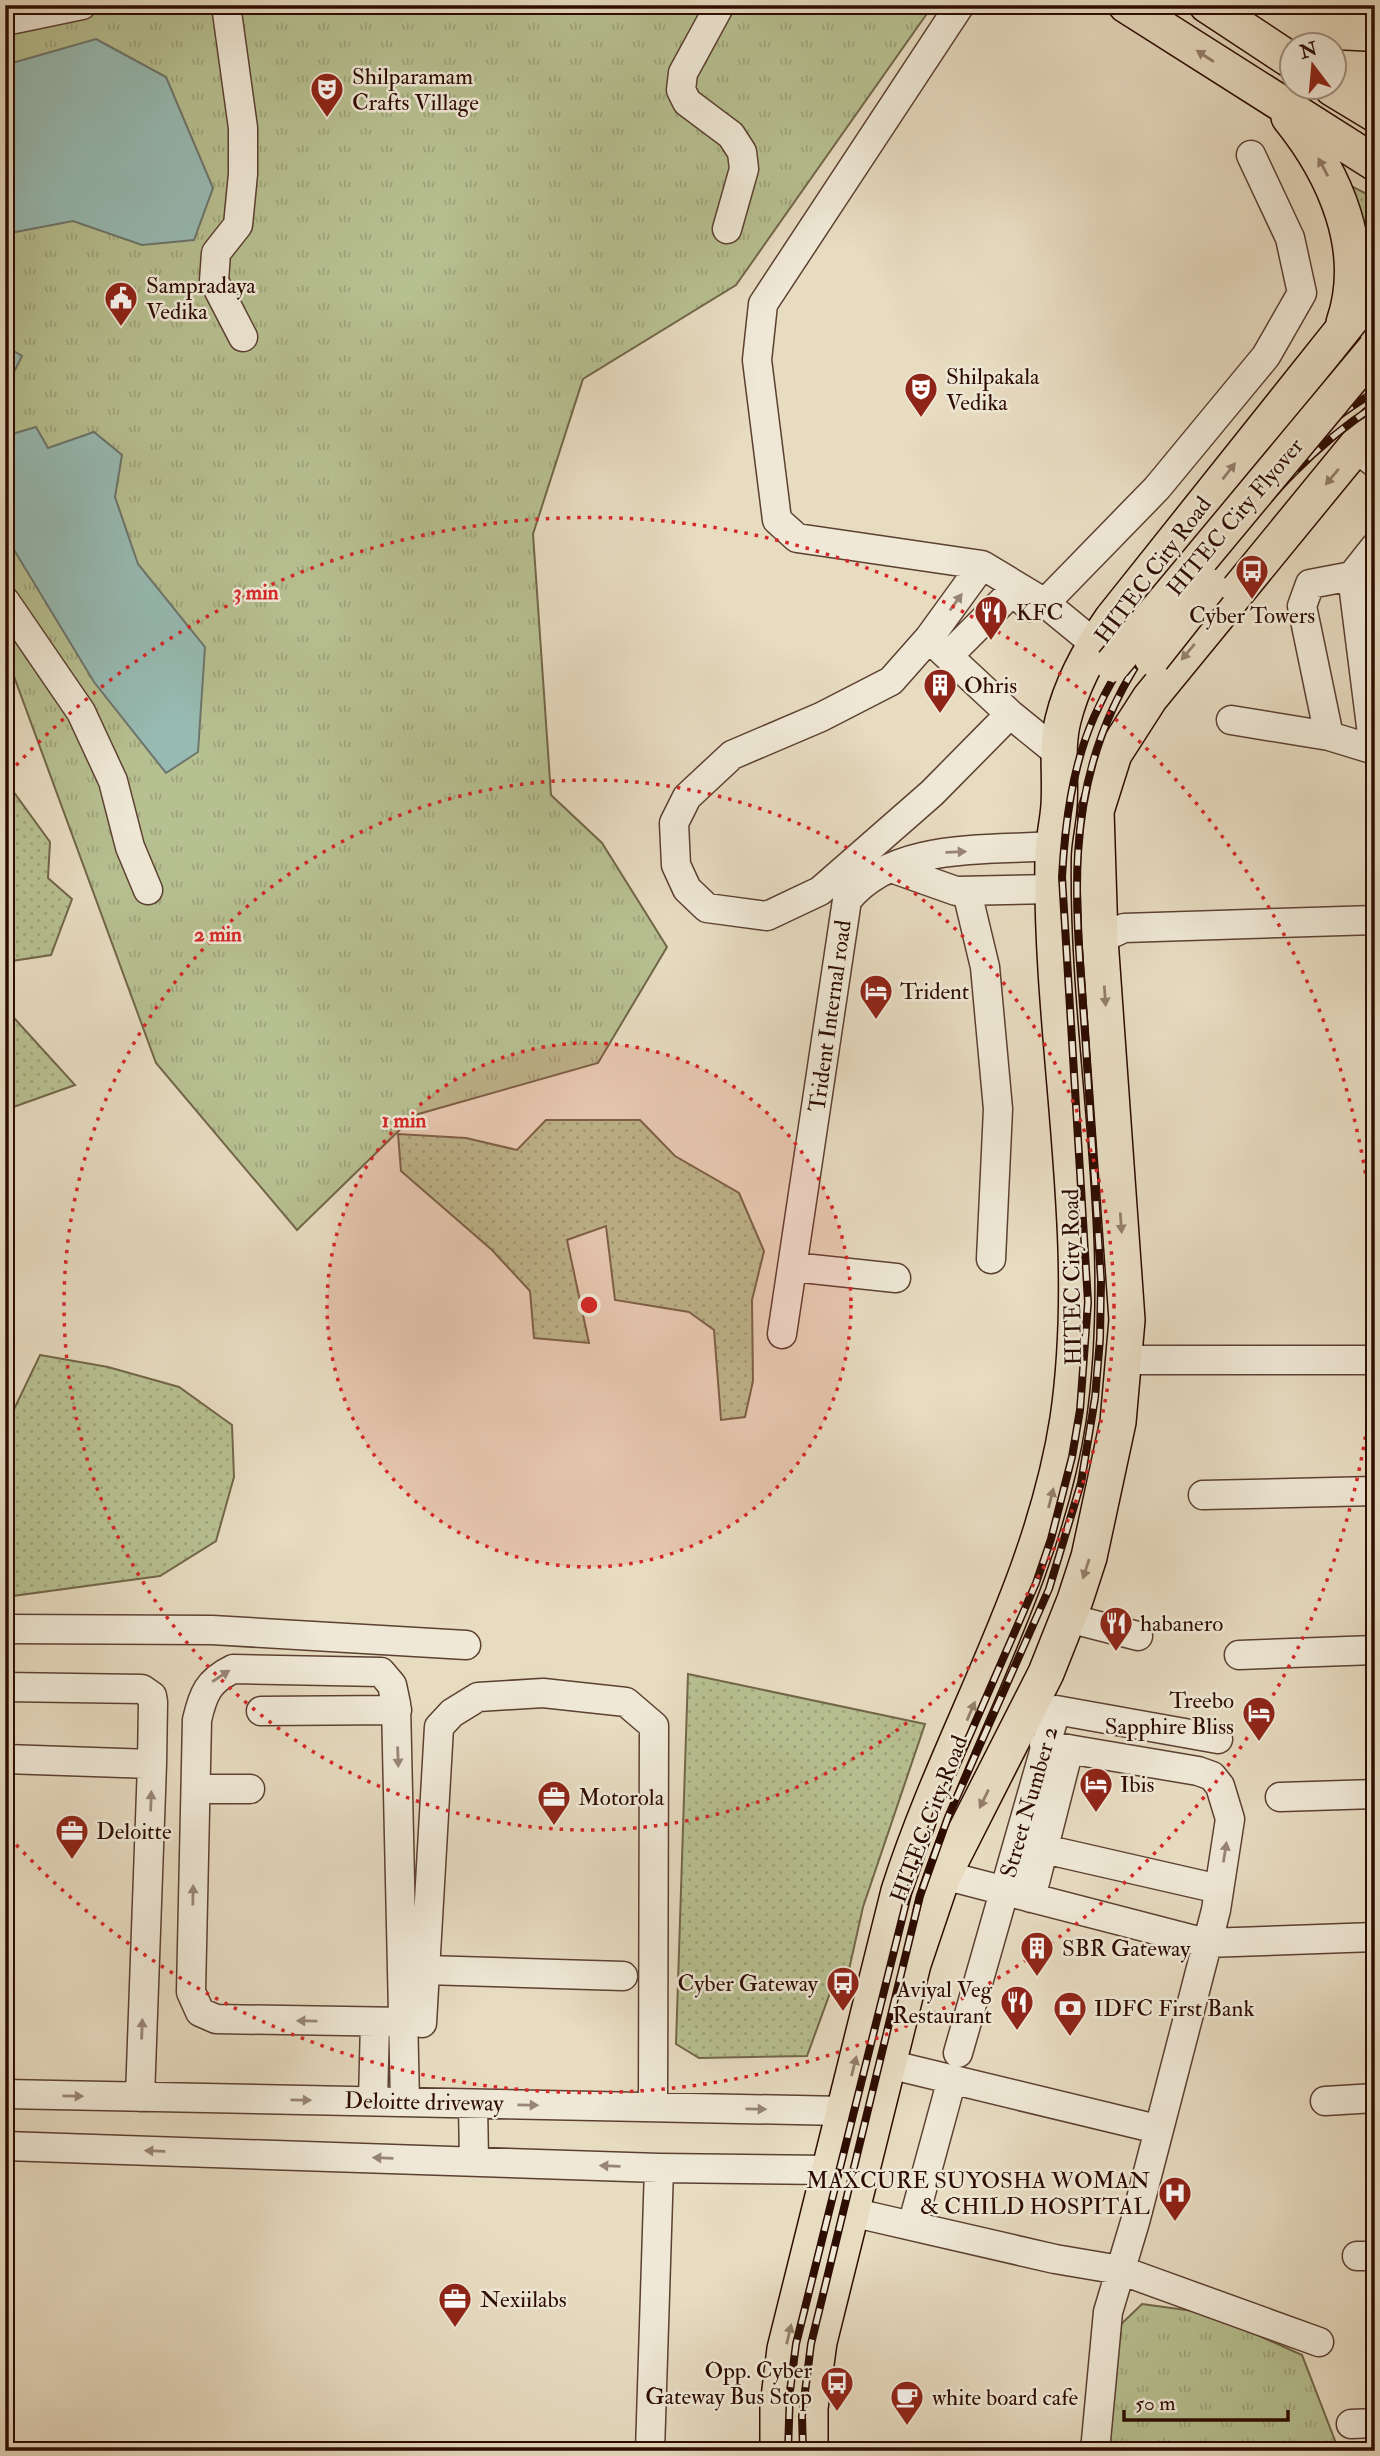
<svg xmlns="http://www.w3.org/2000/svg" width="1380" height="2456" font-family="'IM FELL Double Pica',serif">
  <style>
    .grass { fill: url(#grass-dots); stroke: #726649; stroke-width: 2 }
    .park { fill: url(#park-tufts); stroke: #726649; stroke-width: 2 }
    .water { fill: #97bbb3; stroke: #6d756c; stroke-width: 2 }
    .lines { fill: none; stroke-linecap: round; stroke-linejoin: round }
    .minor-casing { stroke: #5c4031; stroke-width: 31 }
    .major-casing { stroke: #2d0c01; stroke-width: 38 }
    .minor { stroke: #efe8d6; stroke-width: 28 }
    .major { stroke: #e7dbc0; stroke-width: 35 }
    .rail-casing { stroke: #2d0c01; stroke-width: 8 }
    .rail { stroke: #efe8d6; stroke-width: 5; stroke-dasharray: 16; stroke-linecap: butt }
    .major-bridge-casing { stroke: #2d0c01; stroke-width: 38; stroke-linecap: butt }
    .major-bridge { stroke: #e7dbc0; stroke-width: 35 }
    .oneway { fill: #937e6a }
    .oneway2 { fill: #988576 }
    .ring { fill: none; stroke: #d62828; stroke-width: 3.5; stroke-dasharray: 3.5 7 }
    .labels { text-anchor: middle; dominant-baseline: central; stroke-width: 5; stroke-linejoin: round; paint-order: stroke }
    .poi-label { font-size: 23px; fill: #2d0c01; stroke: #efe8d6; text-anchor: start }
    .street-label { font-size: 23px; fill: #2d0c01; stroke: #efe8d6 }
    .centre { fill: #d62828; stroke: #efe8d6; stroke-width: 3.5 }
    .ring-label { font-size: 21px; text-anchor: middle; font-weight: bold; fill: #d62828; stroke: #efe8d6; stroke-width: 5; stroke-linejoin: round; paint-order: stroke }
  </style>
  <defs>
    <pattern id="grass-dots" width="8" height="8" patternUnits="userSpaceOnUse" patternTransform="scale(1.75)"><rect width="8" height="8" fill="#b7c091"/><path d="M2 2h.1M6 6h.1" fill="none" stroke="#9ea47b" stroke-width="1.8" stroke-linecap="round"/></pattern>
    <pattern id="park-tufts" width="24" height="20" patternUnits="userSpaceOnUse" patternTransform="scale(1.75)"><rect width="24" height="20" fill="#b7c091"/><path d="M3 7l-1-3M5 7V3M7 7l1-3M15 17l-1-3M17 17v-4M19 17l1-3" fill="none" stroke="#9ea47b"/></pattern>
  </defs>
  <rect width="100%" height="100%" fill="#e7dbc0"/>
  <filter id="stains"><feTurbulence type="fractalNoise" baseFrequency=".00286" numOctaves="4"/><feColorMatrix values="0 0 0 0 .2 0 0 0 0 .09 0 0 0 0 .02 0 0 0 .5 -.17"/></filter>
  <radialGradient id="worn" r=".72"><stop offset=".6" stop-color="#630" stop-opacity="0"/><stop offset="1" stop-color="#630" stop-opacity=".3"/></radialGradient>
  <!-- grass -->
  <path class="grass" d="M1345 183 1375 198V256L1367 266Z
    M5 772 13 791 50 842 48 878 72 899 51 955 5 962Z
    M5 1008 75 1085 5 1110Z
    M546 1120H640L675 1156 739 1193 764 1251 752 1300 753 1381 745 1417 721 1420 714 1330 689 1312 615 1300 606 1226 567 1240 589 1343 534 1338 530 1291 492 1250 401 1171 398 1134 466 1138 517 1150Z
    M40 1355 108 1367 179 1387 232 1425 234 1477 216 1541 160 1576 5 1597V1428Z
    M688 1674 925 1724 863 1907 848 1974 834 1982 807 2056 699 2058 676 2044Z"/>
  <!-- park -->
  <path class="park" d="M5 5H933L736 285 583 379 533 534 551 795 602 843 667 947 598 1063 415 1115 297 1230 156 1063 5 652Z
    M1142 2304 1208 2313 1302 2355 1339 2451H1101L1115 2330Z"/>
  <!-- water -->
  <path class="water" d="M96 39 166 77 213 188 194 240 142 245 73 221 5 234V65Z
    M5 346 22 356 11 378 5 379Z
    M36 427 48 448 94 432 122 455 115 497 138 564 205 647 198 752 166 773 94 682 5 535V436Z"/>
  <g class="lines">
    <defs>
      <path id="minor" d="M226 5 243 128V174L238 225 216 253 214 281 243 337
        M720 5 683 73 681 90 687 102 731 135 742 152 744 169 727 229
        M960 5 763 304 757 360 777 520 797 538 982 565 1045 603 1095 644
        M5 21 82 5
        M1356 448 1375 463
        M1375 547 1352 576 1310 584 1302 606 1329 736 1375 750
        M982 565 929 638 891 681 821 717 732 755 687 797 674 823 676 865 687 889 707 908 767 916 820 891 932 793 1010 714 1058 753
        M1352 576 1374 750
        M5 601 81 712 113 781 130 847 148 890
        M1045 603 1157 488 1266 356 1302 293 1290 238 1251 155
        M936 645 1010 714
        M948 656 1013 591 1030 607
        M1231 720 1329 736
        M891 868 956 891 1053 889
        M967 892 985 967 998 1109 991 1259
        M1100 939 1124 928 1375 920
        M793 1267 896 1278
        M782 1334 847 900C894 842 985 851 1053 846
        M1122 1364 1137 1360H1375
        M1203 1495 1375 1491
        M1068 1618 1138 1636
        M5 1629 212 1630 466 1645
        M1239 1655 1375 1650
        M5 1687 142 1689 152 1696 153 1702 152 1764
        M261 1711 397 1710
        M1044 1745 1198 1771 1212 1776 1220 1786 1230 1819 1216 1910 1135 2222 1108 2312 1095 2451
        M5 1759 152 1764 140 2097
        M196 1789H250
        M1280 1797 1375 1794
        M1044 1849 1219 1889
        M942 1878 959 1879 1206 1943 1375 1937
        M1031 1898 1069 1749
        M425 1970 623 1976
        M422 2023 439 1727 452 1713 478 1697 543 1693 626 1702 654 1726 653 2106
        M958 2053 1056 1710 1218 1739
        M888 2064 1157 2129
        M5 2094 843 2111
        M373 2101 375 2022
        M1325 2101 1375 2098
        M405 2102 396 1704 392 1685 381 1672 233 1669C208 1681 203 1694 197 1720L191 1992 200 2012 216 2019 406 2022
        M473 2104 474 2161
        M5 2146 659 2168 828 2170
        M851 2212 1055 2259 1120 2270 1319 2342
        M912 2226 952 2079
        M1357 2256H1375
        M1351 2424 1375 2423
        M650 2451 659 2168"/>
      <path id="major" d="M1126 5 1375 163
        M1207 5 1292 61
        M1334 68 1375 70
        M1332 88 1375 114
        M1289 117C1335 174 1369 250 1344 323
        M778 2451V2406L785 2349 899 1891C950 1732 1042 1587 1068 1419 1095 1233 1050 1044 1053 858 1053 840 1058 823 1059 805 1061 776 1056 748 1063 720 1072 683 1091 649 1112 619L1375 289
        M810 2451V2408L819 2342 913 1964 942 1878 1046 1673 1075 1600 1089 1557 1118 1422 1127 1320 1100 939 1096 811 1114 754 1150 698 1375 423"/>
    </defs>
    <!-- minor casing -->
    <use href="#minor" class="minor-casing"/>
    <!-- major casing -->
    <use href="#major" class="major-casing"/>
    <!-- minor -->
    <use href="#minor" class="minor"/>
    <!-- major -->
    <use href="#major" class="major"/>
    <defs>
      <path id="rail" d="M788 2451 790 2391 796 2344 908 1895 938 1808 1036 1583 1051 1539 1072 1457 1080 1410 1088 1302 1062 877C1065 824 1072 767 1094 717 1122 653 1165 600 1210 547 1259 488 1307 431 1375 392
        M803 2451 802 2416 811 2344 920 1896 948 1817 1049 1589 1081 1483 1095 1398 1100 1339 1101 1280C1096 1198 1090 1115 1085 1033 1077 918 1063 814 1114 706 1140 650 1181 603 1220 556 1268 499 1312 446 1375 406"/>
    </defs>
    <!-- rail casing -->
    <use href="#rail" class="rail-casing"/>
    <!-- rail -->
    <use href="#rail" class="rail"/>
    <defs>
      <path id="major-bridge" d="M1152 658 1209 586
        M1113 664 1375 349"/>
    </defs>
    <!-- major-bridge casing -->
    <use href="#major-bridge" class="major-bridge-casing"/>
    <!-- major-bridge -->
    <use href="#major-bridge" class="major-bridge"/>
  </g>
  <!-- one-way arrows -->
  <defs><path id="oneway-solid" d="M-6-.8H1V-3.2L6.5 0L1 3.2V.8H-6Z" transform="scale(1.75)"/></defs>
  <g class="oneway">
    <use href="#oneway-solid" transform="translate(1205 56) rotate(-147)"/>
    <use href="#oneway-solid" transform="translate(1323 167) rotate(-118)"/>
    <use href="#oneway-solid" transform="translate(1229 471) rotate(-52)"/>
    <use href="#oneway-solid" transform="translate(1332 477) rotate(130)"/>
    <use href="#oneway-solid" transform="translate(1188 652) rotate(130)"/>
    <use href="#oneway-solid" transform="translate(1105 996) rotate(86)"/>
    <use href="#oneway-solid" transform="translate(1121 1223) rotate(86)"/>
    <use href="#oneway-solid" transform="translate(1051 1498) rotate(-76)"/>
    <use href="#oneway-solid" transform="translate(1086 1569) rotate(108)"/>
    <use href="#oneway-solid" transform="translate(971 1711) rotate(-67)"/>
    <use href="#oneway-solid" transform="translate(984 1799) rotate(116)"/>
    <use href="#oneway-solid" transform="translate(854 2066) rotate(-76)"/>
    <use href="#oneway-solid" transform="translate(789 2334) rotate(-77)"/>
  </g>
  <g class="oneway2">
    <use href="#oneway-solid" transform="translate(956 602) rotate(-54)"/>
    <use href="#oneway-solid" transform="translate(956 852) rotate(-2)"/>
    <use href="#oneway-solid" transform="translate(221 1676) rotate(-33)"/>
    <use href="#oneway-solid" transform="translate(398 1757) rotate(88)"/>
    <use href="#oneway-solid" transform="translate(151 1801) rotate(-88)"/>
    <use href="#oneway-solid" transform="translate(1225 1852) rotate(-81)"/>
    <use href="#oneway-solid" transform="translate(193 1895) rotate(-89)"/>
    <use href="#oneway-solid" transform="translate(307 2021) rotate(-179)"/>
    <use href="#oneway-solid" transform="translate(142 2029) rotate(-88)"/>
    <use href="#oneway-solid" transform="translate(73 2096) rotate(1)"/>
    <use href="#oneway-solid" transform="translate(301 2100) rotate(1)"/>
    <use href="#oneway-solid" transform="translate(528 2105) rotate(1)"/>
    <use href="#oneway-solid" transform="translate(756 2109) rotate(1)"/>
    <use href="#oneway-solid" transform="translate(155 2151) rotate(-178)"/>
    <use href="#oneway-solid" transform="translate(383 2158) rotate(-178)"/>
    <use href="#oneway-solid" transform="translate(610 2166) rotate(-178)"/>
  </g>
  <!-- distance rings -->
  <circle cx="589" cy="1305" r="262" fill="#d62828" fill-opacity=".12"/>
  <g class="ring">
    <circle cx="589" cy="1305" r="262"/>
    <circle cx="589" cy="1305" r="525"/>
    <path d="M1375 1353A787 787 0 0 1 9 1837M9 773A787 787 0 0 1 1375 1257"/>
  </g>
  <!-- icons -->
  <defs>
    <symbol id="theatre-pin" viewBox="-11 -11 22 30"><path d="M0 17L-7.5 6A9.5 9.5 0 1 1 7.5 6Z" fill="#8f2418" stroke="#efe8d6"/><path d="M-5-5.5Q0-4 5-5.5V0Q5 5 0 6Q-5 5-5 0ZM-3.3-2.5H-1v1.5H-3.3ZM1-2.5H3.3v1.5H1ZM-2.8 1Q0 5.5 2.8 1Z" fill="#fff"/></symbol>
    <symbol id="civic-pin" viewBox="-11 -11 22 30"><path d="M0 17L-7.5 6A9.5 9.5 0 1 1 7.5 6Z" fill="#8f2418" stroke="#efe8d6"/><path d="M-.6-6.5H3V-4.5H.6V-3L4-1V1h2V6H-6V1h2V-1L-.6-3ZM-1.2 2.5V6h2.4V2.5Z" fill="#fff"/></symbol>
    <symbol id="bus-pin" viewBox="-11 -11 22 30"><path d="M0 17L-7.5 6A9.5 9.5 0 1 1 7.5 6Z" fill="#8f2418" stroke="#efe8d6"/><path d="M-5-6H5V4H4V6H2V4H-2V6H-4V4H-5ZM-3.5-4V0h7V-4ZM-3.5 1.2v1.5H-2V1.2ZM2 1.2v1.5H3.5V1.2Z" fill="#fff"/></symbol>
    <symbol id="restaurant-pin" viewBox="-11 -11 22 30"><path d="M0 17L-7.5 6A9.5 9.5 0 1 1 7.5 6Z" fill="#8f2418" stroke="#efe8d6"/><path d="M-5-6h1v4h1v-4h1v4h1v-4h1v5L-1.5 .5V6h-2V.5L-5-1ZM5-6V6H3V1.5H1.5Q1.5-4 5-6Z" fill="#fff"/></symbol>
    <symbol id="building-pin" viewBox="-11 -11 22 30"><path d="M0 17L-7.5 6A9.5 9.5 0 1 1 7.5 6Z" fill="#8f2418" stroke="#efe8d6"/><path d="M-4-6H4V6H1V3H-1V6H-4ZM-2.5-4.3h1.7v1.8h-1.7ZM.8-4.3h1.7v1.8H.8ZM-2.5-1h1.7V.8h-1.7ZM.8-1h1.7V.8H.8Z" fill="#fff"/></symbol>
    <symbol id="hotel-pin" viewBox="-11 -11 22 30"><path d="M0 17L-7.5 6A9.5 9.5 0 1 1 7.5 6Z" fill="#8f2418" stroke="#efe8d6"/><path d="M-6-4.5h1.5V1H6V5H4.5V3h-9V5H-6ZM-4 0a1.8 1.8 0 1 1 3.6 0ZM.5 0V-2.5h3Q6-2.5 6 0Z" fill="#fff"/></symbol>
    <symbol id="office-pin" viewBox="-11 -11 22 30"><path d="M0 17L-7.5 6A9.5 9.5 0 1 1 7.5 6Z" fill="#8f2418" stroke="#efe8d6"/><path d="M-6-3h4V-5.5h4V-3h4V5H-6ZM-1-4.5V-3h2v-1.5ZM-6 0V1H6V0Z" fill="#fff"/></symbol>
    <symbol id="bank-pin" viewBox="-11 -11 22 30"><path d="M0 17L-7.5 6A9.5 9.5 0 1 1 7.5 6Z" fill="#8f2418" stroke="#efe8d6"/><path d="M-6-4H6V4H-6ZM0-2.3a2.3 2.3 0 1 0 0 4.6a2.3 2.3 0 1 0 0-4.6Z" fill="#fff"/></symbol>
    <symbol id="hospital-pin" viewBox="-11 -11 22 30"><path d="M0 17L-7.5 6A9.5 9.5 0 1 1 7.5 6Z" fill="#8f2418" stroke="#efe8d6"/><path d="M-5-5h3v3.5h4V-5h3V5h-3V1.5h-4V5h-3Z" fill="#fff"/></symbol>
    <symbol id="cafe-pin" viewBox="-11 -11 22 30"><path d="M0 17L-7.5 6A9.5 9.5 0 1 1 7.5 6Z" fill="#8f2418" stroke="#efe8d6"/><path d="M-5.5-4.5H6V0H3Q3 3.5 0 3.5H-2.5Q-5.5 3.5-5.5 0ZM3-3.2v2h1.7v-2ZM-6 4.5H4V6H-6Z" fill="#fff"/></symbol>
  </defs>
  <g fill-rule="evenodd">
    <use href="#theatre-pin" x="308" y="70" width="38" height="52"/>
    <use href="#civic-pin" x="102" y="279" width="38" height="52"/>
    <use href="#theatre-pin" x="902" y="370" width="38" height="52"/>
    <use href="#bus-pin" x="1233" y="552" width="38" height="52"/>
    <use href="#restaurant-pin" x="972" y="593" width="38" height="52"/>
    <use href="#building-pin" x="921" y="666" width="38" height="52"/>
    <use href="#hotel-pin" x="857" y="972" width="38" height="52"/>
    <use href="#restaurant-pin" x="1097" y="1604" width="38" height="52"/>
    <use href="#hotel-pin" x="1240" y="1694" width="38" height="52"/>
    <use href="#hotel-pin" x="1077" y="1765" width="38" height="52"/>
    <use href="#office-pin" x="535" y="1778" width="38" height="52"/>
    <use href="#office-pin" x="53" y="1812" width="38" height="52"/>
    <use href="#building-pin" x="1018" y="1929" width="38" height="52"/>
    <use href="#bus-pin" x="824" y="1964" width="38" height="52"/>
    <use href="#restaurant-pin" x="998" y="1983" width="38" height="52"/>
    <use href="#bank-pin" x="1051" y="1989" width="38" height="52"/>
    <use href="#hospital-pin" x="1156" y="2174" width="38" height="52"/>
    <use href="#office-pin" x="436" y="2280" width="38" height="52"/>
    <use href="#bus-pin" x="818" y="2364" width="38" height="52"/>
    <use href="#cafe-pin" x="888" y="2378" width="38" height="52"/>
  </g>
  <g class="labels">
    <!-- poi labels -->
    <g class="poi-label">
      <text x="352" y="76">Shilparamam<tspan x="352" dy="26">Crafts Village</tspan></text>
      <text x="146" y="285">Sampradaya<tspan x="146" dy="26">Vedika</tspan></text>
      <text x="946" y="376">Shilpakala<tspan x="946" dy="26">Vedika</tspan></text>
      <text x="1016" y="612">KFC</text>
      <text x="1252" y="615" text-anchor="middle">Cyber Towers</text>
      <text x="964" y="685">Ohris</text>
      <text x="900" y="991">Trident</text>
      <text x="1140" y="1623">habanero</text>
      <text x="1234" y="1700" text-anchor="end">Treebo<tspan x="1234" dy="26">Sapphire Bliss</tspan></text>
      <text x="1120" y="1784">Ibis</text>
      <text x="578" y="1797">Motorola</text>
      <text x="96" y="1831">Deloitte</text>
      <text x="1062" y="1948">SBR Gateway</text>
      <text x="818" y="1983" text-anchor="end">Cyber Gateway</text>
      <text x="992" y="1989" text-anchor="end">Aviyal Veg<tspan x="992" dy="26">Restaurant</tspan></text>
      <text x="1094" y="2008">IDFC First Bank</text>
      <text x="1150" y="2180" text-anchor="end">MAXCURE SUYOSHA WOMAN<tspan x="1150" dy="26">&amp; CHILD HOSPITAL</tspan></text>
      <text x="480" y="2299">Nexiilabs</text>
      <text x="812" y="2370" text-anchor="end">Opp. Cyber<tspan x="812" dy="26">Gateway Bus Stop</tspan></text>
      <text x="932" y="2397">white board cafe</text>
    </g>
    <!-- street labels -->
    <g class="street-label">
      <text transform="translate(1235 517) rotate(-50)">HITEC City Flyover</text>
      <text transform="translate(1153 570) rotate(-53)">HITEC City Road</text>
      <text transform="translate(830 1016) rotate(-82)">Trident Internal road</text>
      <text transform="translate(1072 1277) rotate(-91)">HITEC City Road</text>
      <text transform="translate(1029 1802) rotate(-74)">Street Number 2</text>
      <text transform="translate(929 1819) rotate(-69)">HITEC City Road</text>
      <text transform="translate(424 2102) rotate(1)">Deloitte driveway</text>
    </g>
  </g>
  <circle cx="589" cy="1305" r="10" class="centre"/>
  <g class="ring-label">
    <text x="256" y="599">3 min</text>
    <text x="218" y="941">2 min</text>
    <text x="404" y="1127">1 min</text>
  </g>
  <!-- margin -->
  <rect width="1380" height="2456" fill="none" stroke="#e7dbc0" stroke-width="28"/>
  <rect x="7" y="7" width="1366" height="2442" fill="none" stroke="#2d0c01" stroke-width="3.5"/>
  <rect x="14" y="14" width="1352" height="2428" fill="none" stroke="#2d0c01" stroke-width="2"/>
  <!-- north arrow -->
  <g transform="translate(1313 66) rotate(344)"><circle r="33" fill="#efe8d6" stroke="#a19081" stroke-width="2"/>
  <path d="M0-5L12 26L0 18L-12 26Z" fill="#8f2418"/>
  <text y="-10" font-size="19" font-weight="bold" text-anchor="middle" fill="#2d0c01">N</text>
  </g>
  <!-- scale -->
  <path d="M1124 2410v10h164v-10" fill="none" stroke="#2d0c01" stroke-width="3.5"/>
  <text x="1135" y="2410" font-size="21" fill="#2d0c01" stroke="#efe8d6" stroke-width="5" paint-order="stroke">50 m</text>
  <rect width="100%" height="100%" filter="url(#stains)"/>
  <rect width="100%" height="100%" fill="url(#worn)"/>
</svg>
